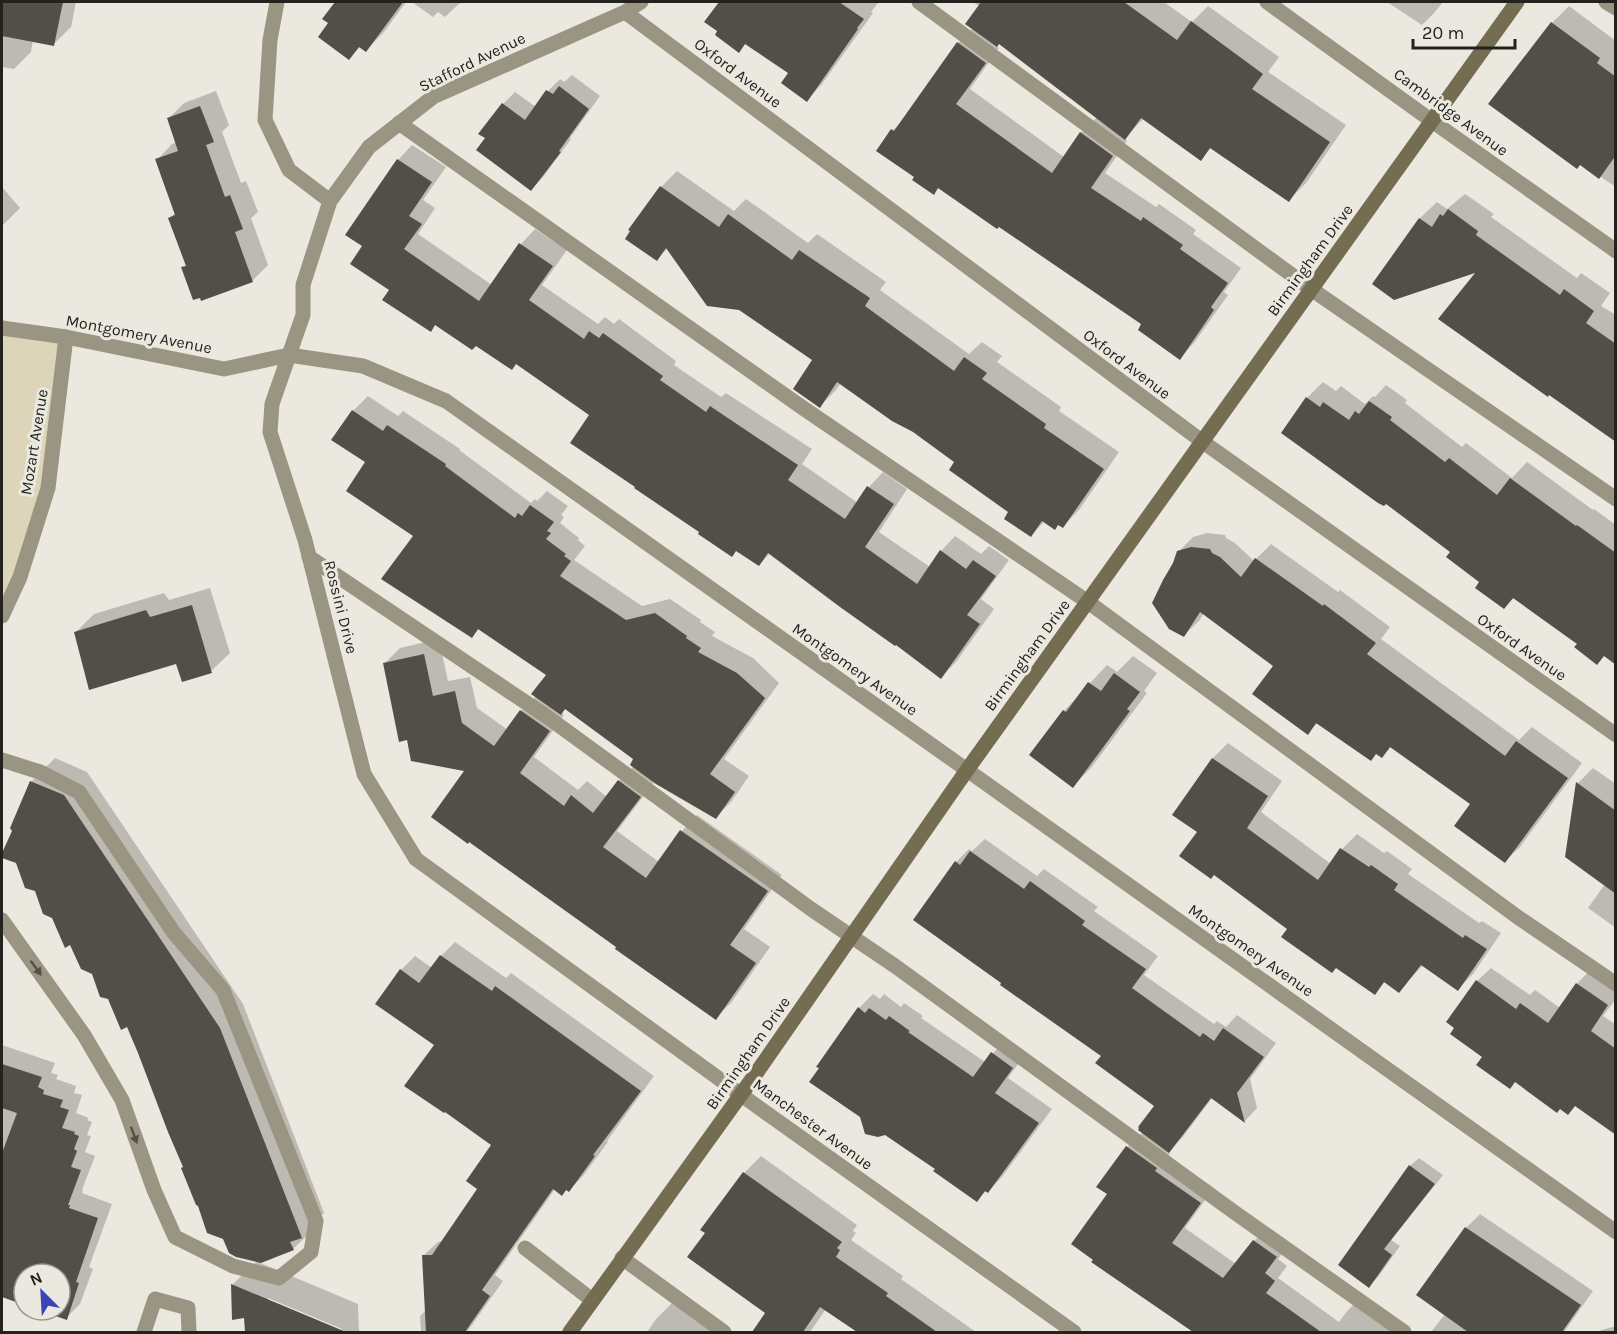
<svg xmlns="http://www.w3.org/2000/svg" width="1617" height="1334" font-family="Karla,sans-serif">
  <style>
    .green { fill: #dcd5ba }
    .shadow { fill: #0003; fill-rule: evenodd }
    .building { fill: #514f47 }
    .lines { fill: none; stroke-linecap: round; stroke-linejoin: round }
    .service { stroke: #9a9582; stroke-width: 15 }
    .minor { stroke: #9a9582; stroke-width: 15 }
    .tertiary { stroke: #9a9582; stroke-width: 15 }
    .secondary { stroke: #756d52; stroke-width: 15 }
    .oneway { fill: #535047 }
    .labels { text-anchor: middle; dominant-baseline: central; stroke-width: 6; stroke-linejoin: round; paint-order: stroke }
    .street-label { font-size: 16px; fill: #23221f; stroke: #ebe9df }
  </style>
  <rect width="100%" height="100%" fill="#ebe9df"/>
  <!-- green -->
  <path class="green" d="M2 329 61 340 47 487 2 616Z"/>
  <!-- shadow -->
  <path class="shadow" d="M2 2H76L71 27 54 44 33 40 31 52 14 69 2 67Z
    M337 2H406L384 32 366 50 361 46 349 58 330 23 324 19Z
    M412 2H461L445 17 438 12 433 17Z
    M721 2H876L878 3 871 12 873 13 822 84 807 100 790 73 746 43 739 51 719 31 706 22Z
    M973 2H1164L1192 22 1208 6 1279 57 1268 72 1346 125 1306 183 1289 200 1211 148 1200 159 1144 118 1124 139 1127 141 1105 173 1156 207 1159 204 1196 230 1193 234 1241 268 1224 292 1228 295 1194 343 1180 358 1143 324 1044 256 939 187 933 193 916 177 893 130 904 119 958 43 973 28 979 6ZM999 42 1097 117 1081 133 1064 157 970 89 999 48 996 46Z
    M1387 2H1443L1434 13 1422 25Z
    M1569 6 1616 41V187L1490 104 1552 23Z
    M572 75 600 96 570 138 571 139 543 177 531 189 487 138 503 104 515 92 536 107 548 91 560 79 564 82Z
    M216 91 229 125 222 132 241 183 246 181 258 212 251 218 268 265 252 281 201 296 183 268 187 264 170 218 176 212 157 160 172 144 177 142 168 119 184 103Z
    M412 145 446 167 423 200 435 208 418 234 492 285 521 244 535 229 567 250 542 285 598 324 605 317 614 324 619 319 676 361 674 365 721 397 726 393 812 449 802 464 858 503 869 487 883 472 907 489 879 532 930 567 941 551 955 536 981 554 989 546 1009 560 981 599 994 609 956 662 941 677 770 553 759 565 737 550 701 531 591 415 517 362 436 324 430 330 391 289 364 246 398 160Z
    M677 171 734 211 746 199 808 243 817 234 886 282 880 290 969 354 982 342 1002 356 997 362 1061 407 1059 411 1119 452 1079 510 1063 526 1045 521 1031 535 1010 512 957 461 841 383 836 390 820 406 814 359 668 248 656 260 661 187Z
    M2 187 20 208 2 226Z
    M1465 194 1494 214 1491 217 1577 278 1581 273 1610 293 1601 306 1616 315V440L1479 270 1374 284 1420 218 1437 202 1447 209Z
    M1323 382 1336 391 1341 386 1365 404 1373 396 1375 397 1386 385 1407 400 1405 403 1462 447 1466 443 1512 478 1527 462 1593 510 1594 509 1616 525V662L1605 655 1579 643 1515 597 1504 607 1482 581 1452 552 1307 398Z
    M368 396 398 416 403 411 460 449 459 450 531 503 535 499 537 501 547 491 568 506 561 515 564 517 560 523 579 538 578 540 585 546 574 560 642 606 670 599 701 620 700 622 715 632 712 636 753 658 779 683 724 759 749 776 731 802 716 817 655 781 617 831 659 862 682 831 697 815 782 875 744 929 770 947 731 1003 715 1018 618 946 467 770 408 738 385 663 400 648 439 639 448 681 470 677 477 708 508 730 521 711 536 696 548 674 479 629 472 636 415 535 367 462 353 411ZM566 708 635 759 634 766 619 781 607 797 587 781 578 790 534 757 564 715 561 713Z
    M1207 533 1225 535 1226 538 1235 543 1254 561 1271 544 1338 592 1340 590 1390 627 1381 639 1519 740 1532 727 1582 763 1520 847 1505 861 1472 804 1392 746 1382 756 1318 723 1307 733 1275 665 1204 613 1199 621 1184 635 1175 564 1178 552 1193 537Z
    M210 588 230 653 211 671 76 632 94 614 164 593 169 600Z
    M1133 656 1157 673 1144 691 1147 693 1091 768 1073 786 1031 755 1064 711 1107 665 1117 672Z
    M1228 743 1282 781 1261 812 1331 864 1342 849 1357 834 1384 853 1387 851 1412 869 1408 874 1479 923 1482 921 1501 933 1473 974 1458 989 1423 965 1399 991 1386 981 1374 993 1289 928 1199 831 1174 814 1213 758Z
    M55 758 87 772 243 1004 324 1213 315 1222 317 1226 293 1249 258 1262 358 1304 359 1332H247L246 1316 232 1285 257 1261 185 1166 128 1025 93 973 71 943 17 862 2 856 14 831 31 782ZM268 1298 342 1329 341 1331 268 1301Z
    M1593 768 1616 784V928L1588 908 1605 884 1567 856 1578 783Z
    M985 839 1037 876 1044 869 1098 907 1094 911 1158 956 1144 975 1214 1024 1217 1021 1226 1027 1237 1015 1276 1043 1250 1079 1257 1108 1245 1121 1212 1098 1182 1138 1167 1152 1170 1154 1167 1157 1214 1188 1185 1228 1236 1264 1254 1241 1268 1227 1290 1243 1278 1259 1287 1266 1278 1278 1339 1322 1348 1310 1361 1297 1410 1332H1194L1172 1316 1109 1194 1098 1187 1127 1147 1143 1132 1156 1105 1103 1056 956 862 969 849 972 851Z
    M455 942 506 978 511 973 654 1076 607 1141 608 1142 583 1176 569 1190 567 1189H555L495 1275 503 1281 467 1332H421L420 1316 426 1310 423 1256 438 1242 443 1241 479 1189 493 1145 436 1045 401 970 415 956 432 968 441 956Z
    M1491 968 1530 995 1535 990 1560 1008 1577 984 1590 970 1616 987V999L1603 1016 1616 1025V1133L1576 1105 1568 1113 1484 1056 1477 981Z
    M873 994 880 999 884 994 901 1007 904 1003 923 1016 921 1018 985 1062 1006 1039 1026 1053 1008 1078 1052 1109 1002 1177 988 1191 987 1190 976 1200 937 1169 859 1008Z
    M2 1045 55 1063 51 1073 58 1075 56 1079 76 1086 74 1093 82 1095 76 1113 89 1118 87 1120 92 1122 87 1135 91 1136 85 1152 95 1156 82 1190 83 1191 82 1193 112 1204 89 1267 93 1269 80 1304 66 1318 42 1310H60V1274H24V1304L2 1296Z
    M761 1156 857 1225 853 1231 856 1233 851 1240 903 1276 901 1279 976 1332H860L826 1309 810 1332H754L767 1313 707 1233 702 1230 744 1173Z
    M1419 1158 1443 1175 1391 1240 1400 1246 1378 1277 1369 1286 1410 1166Z
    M1480 1214 1593 1291 1564 1332H1479L1472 1327 1468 1332H1431L1445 1314 1466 1228Z
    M673 1302 715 1332H647L656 1319Z
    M1616 1326V1332H1595Z"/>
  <!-- building -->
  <path class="building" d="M2 2H63L54 46 2 36Z
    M335 2H403L366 52 359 47 349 60 318 37 328 23 322 19Z
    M719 2H839L864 19 857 28 858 29 807 102 781 83 788 73 745 44 739 53 715 35 717 31 704 22Z
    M981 2H1124L1177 40 1191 21 1263 74 1252 89 1330 142 1289 202 1210 148 1201 161 1141 118 1125 140 999 44 997 47 965 24Z
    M1551 22 1600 58 1597 63 1616 77V155L1599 179 1580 165 1577 169 1488 104Z
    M957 42 986 63 956 104 1052 173 1080 132 1113 156 1091 188 1141 221 1143 217 1183 245 1180 249 1228 283 1211 307 1214 310 1180 360 1138 330 1141 324 999 227 997 229 938 188 934 195 912 180 914 177 876 151 891 129 894 131Z
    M559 86 589 109 559 151 561 152 531 191 476 150 485 138 478 134 502 103 525 120 546 90 553 94Z
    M200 106 214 142 206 145 225 197 230 195 243 229 235 232 253 282 201 301 200 298 193 300 181 267 186 266 168 218 175 215 155 159 178 151 167 118Z
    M397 159 432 182 409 216 422 224 404 249 479 301 519 243 553 266 529 300 584 339 589 331 599 338 603 333 663 376 660 380 706 412 710 406 798 465 788 480 845 519 867 486 894 504 865 547 917 584 940 550 966 569 973 560 996 576 967 615 980 624 941 679 896 645 895 646 840 607 768 553 759 566 736 551 732 557 698 534 699 532 634 488 635 487 570 443 589 415 516 364 512 370 476 346 472 350 435 325 431 332 382 300 389 290 350 264 362 246 345 235Z
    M660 186 719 227 728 214 792 260 799 250 870 298 865 306 954 371 964 357 987 373 982 379 1046 424 1044 428 1104 469 1063 528 1058 525 1055 530 1042 521 1031 537 1004 519 1008 512 949 470 954 462 913 432 892 421 837 382 820 408 793 389 812 360 739 310 707 306 666 248 657 261 625 239 630 231 628 230Z
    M1448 209 1478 231 1476 235 1560 295 1564 289 1594 311 1586 323 1616 344V442L1549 395 1548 397 1438 319 1475 273 1394 300 1372 284 1419 218 1432 227 1440 214 1443 216Z
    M1306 397 1320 407 1323 402 1349 420 1355 411 1359 414 1369 401 1392 417 1390 420 1445 462 1449 458 1497 495 1510 478 1576 526 1577 525 1616 553V665L1604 656 1597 665 1574 647 1577 644 1513 598 1504 609 1475 588 1479 582 1446 557 1450 552 1386 504 1384 506 1378 503 1281 433Z
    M352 410 383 431 387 425 446 464 445 466 515 518 518 513 522 516 530 505 554 522 547 531 551 533 546 539 566 554 564 556 571 561 560 576 626 620 655 613 687 636 686 638 701 648 698 652 737 673 765 698 710 774 735 792 716 819 656 784 630 765 633 759 565 709 561 715 531 694 546 675 478 629 472 638 381 579 413 536 346 491 365 462 331 440Z
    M1191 547 1210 549 1212 553 1220 557 1241 577 1255 558 1323 606 1324 604 1376 643 1367 654 1505 756 1516 741 1568 778 1505 863 1454 826 1470 804 1390 747 1382 758 1376 754 1371 761 1316 723 1308 735 1252 694 1273 666 1200 612 1184 637 1169 629 1152 603 1163 580 1173 563 1177 551Z
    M192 605 212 673 182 682 176 664 89 690 74 632 146 610 150 617Z
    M424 654 433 696 455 691 462 723 494 746 520 710 550 731 520 773 564 806 571 795 593 813 618 780 641 797 603 847 646 878 680 830 768 891 730 945 756 963 716 1020 615 949 616 947 469 842 468 844 431 817 464 771 411 761 407 740 399 742 383 663Z
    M1114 673 1140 692 1127 709 1130 711 1073 788 1029 755 1063 710 1066 712 1088 682 1101 691Z
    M1212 758 1268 796 1247 828 1318 880 1340 848 1369 867 1371 865 1398 884 1394 890 1463 938 1465 935 1487 949 1458 991 1421 965 1399 993 1384 982 1375 995 1336 968 1332 973 1281 937 1287 929 1214 875 1211 879 1179 856 1197 832 1172 815Z
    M30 781 64 795 220 1028 302 1238 290 1242 294 1250 261 1263 236 1257 229 1253 223 1239 207 1233 198 1206 196 1205 181 1168 183 1167 168 1132 138 1053 127 1027 121 1030 108 999 100 997 92 974 81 969 70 945 65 948 52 918 43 914 35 891 25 888 16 863 2 858V853L12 831 10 828Z
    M1576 782 1616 811V894L1565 857Z
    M970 851 1024 889 1030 881 1085 921 1082 925 1146 969 1132 988 1200 1037 1203 1033 1214 1041 1223 1028 1264 1057 1237 1093 1245 1123 1211 1098 1169 1153 1138 1130 1139 1128 1138 1127 1154 1106 1095 1063 1101 1056 1000 985 1001 983 913 920 955 861 960 865Z
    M440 955 492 991 495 986 641 1091 593 1155 595 1156 569 1192 566 1190 562 1196 553 1189 482 1290 490 1296 465 1332H426L422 1255H432L477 1189 466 1181 491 1145 445 1112 444 1113 404 1086 434 1045 375 1004 400 969 419 983Z
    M1476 980 1516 1009 1520 1003 1548 1023 1576 983 1608 1005 1591 1031 1616 1049V1135L1575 1106 1568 1115 1560 1109 1557 1113 1515 1082 1510 1089 1476 1065 1482 1057 1450 1034 1454 1028 1446 1022Z
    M858 1007 865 1013 869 1008 886 1020 889 1016 910 1031 908 1032 973 1077 991 1052 1013 1068 995 1093 1039 1123 988 1193 985 1191 977 1202 933 1171 935 1169 885 1135 878 1137 865 1134 860 1117 809 1082 819 1068 816 1067Z
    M2 1064 42 1077 38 1087 44 1090 43 1094 63 1100 60 1107 69 1110 62 1128 75 1132 74 1134 79 1136 74 1149 77 1151 71 1167 81 1170 68 1205H70L69 1208 98 1218 76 1282 79 1283 67 1320 38 1310H60V1274H24V1305L2 1297V1153L17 1113 2 1108Z
    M1126 1146 1157 1168 1155 1171 1201 1203 1172 1243 1223 1278 1253 1240 1277 1257 1265 1273 1275 1281 1266 1293 1321 1332H1193L1091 1262 1093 1260 1071 1244 1107 1194 1096 1187Z
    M1409 1165 1435 1184 1384 1249 1392 1255 1369 1288 1338 1265Z
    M743 1172 842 1242 837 1248 840 1250 836 1257 888 1293 886 1296 937 1332H857L820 1307 803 1332H752L765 1313 687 1257 705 1233 700 1230Z
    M1465 1227 1581 1305 1562 1332H1468L1416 1295Z
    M231 1284 346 1332H245L244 1318 232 1320Z"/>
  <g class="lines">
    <!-- service -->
    <path class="service" d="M919 2 1311 289 1616 499
      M1606 2 1616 8
      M399 123 803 408 1088 602 1519 918 1616 984
      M309 557 546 716 811 909 895 966 1234 1212 1404 1332
      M2 760 40 772 79 792 174 933 223 990 316 1221 311 1252 279 1278 233 1266 175 1237 154 1190 122 1100 84 1035 2 920
      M525 1248 592 1300
      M622 1258 724 1332
      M144 1332 155 1299 188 1308 189 1332"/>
    <!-- minor -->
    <path class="minor" d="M277 2 270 40 265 120 289 170 330 201
      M641 2 625 12 433 97 369 147 330 201 303 285V315L272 404 270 432 305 540 364 774 416 859 758 1107 1074 1332
      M1267 2 1432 121 1616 251
      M625 12 1203 442 1616 735
      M2 616 20 577 48 488 66 337
      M967 770 1616 1232"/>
    <!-- tertiary -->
    <path class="tertiary" d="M2 328 66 337 224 369 289 355 363 366 446 401 967 770"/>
    <!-- secondary -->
    <path class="secondary" d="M570 1332 755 1075 967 770 1517 2"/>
  </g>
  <!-- one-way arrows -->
  <defs><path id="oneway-solid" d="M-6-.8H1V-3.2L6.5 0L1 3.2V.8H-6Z" transform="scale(1.5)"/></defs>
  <g class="oneway">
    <use href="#oneway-solid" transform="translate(36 968) rotate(54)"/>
    <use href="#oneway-solid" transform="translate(134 1135) rotate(70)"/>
  </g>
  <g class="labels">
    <!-- street labels -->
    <g class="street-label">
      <text transform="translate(472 62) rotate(-26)">Stafford Avenue</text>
      <text transform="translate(738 73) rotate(37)">Oxford Avenue</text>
      <text transform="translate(1451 112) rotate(36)">Cambridge Avenue</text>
      <text transform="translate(1310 260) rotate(-54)">Birmingham Drive</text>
      <text transform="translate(139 334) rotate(11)">Montgomery Avenue</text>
      <text transform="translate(1127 364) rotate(37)">Oxford Avenue</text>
      <text transform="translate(34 442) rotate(-81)">Mozart Avenue</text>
      <text transform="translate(341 607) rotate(76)">Rossini Drive</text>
      <text transform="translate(1522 647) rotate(35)">Oxford Avenue</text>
      <text transform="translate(1027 655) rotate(-54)">Birmingham Drive</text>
      <text transform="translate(855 669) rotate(35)">Montgomery Avenue</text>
      <text transform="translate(1251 950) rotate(35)">Montgomery Avenue</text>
      <text transform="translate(748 1053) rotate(-55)">Birmingham Drive</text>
      <text transform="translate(813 1124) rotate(36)">Manchester Avenue</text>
    </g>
  </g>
  <!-- border -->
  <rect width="1617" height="1334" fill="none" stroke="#23221f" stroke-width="6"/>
  <!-- north arrow -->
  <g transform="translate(42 1292) rotate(336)"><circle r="28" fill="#ebe9df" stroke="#9b9992" stroke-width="1.5"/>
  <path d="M0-4.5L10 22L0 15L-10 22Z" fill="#3d43b7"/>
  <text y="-9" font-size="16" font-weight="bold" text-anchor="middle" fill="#23221f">N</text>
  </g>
  <!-- scale -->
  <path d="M1413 39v9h102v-9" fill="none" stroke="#23221f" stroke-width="3"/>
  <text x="1422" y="39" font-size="18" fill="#23221f" stroke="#ebe9df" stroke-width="4.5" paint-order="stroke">20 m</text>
</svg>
